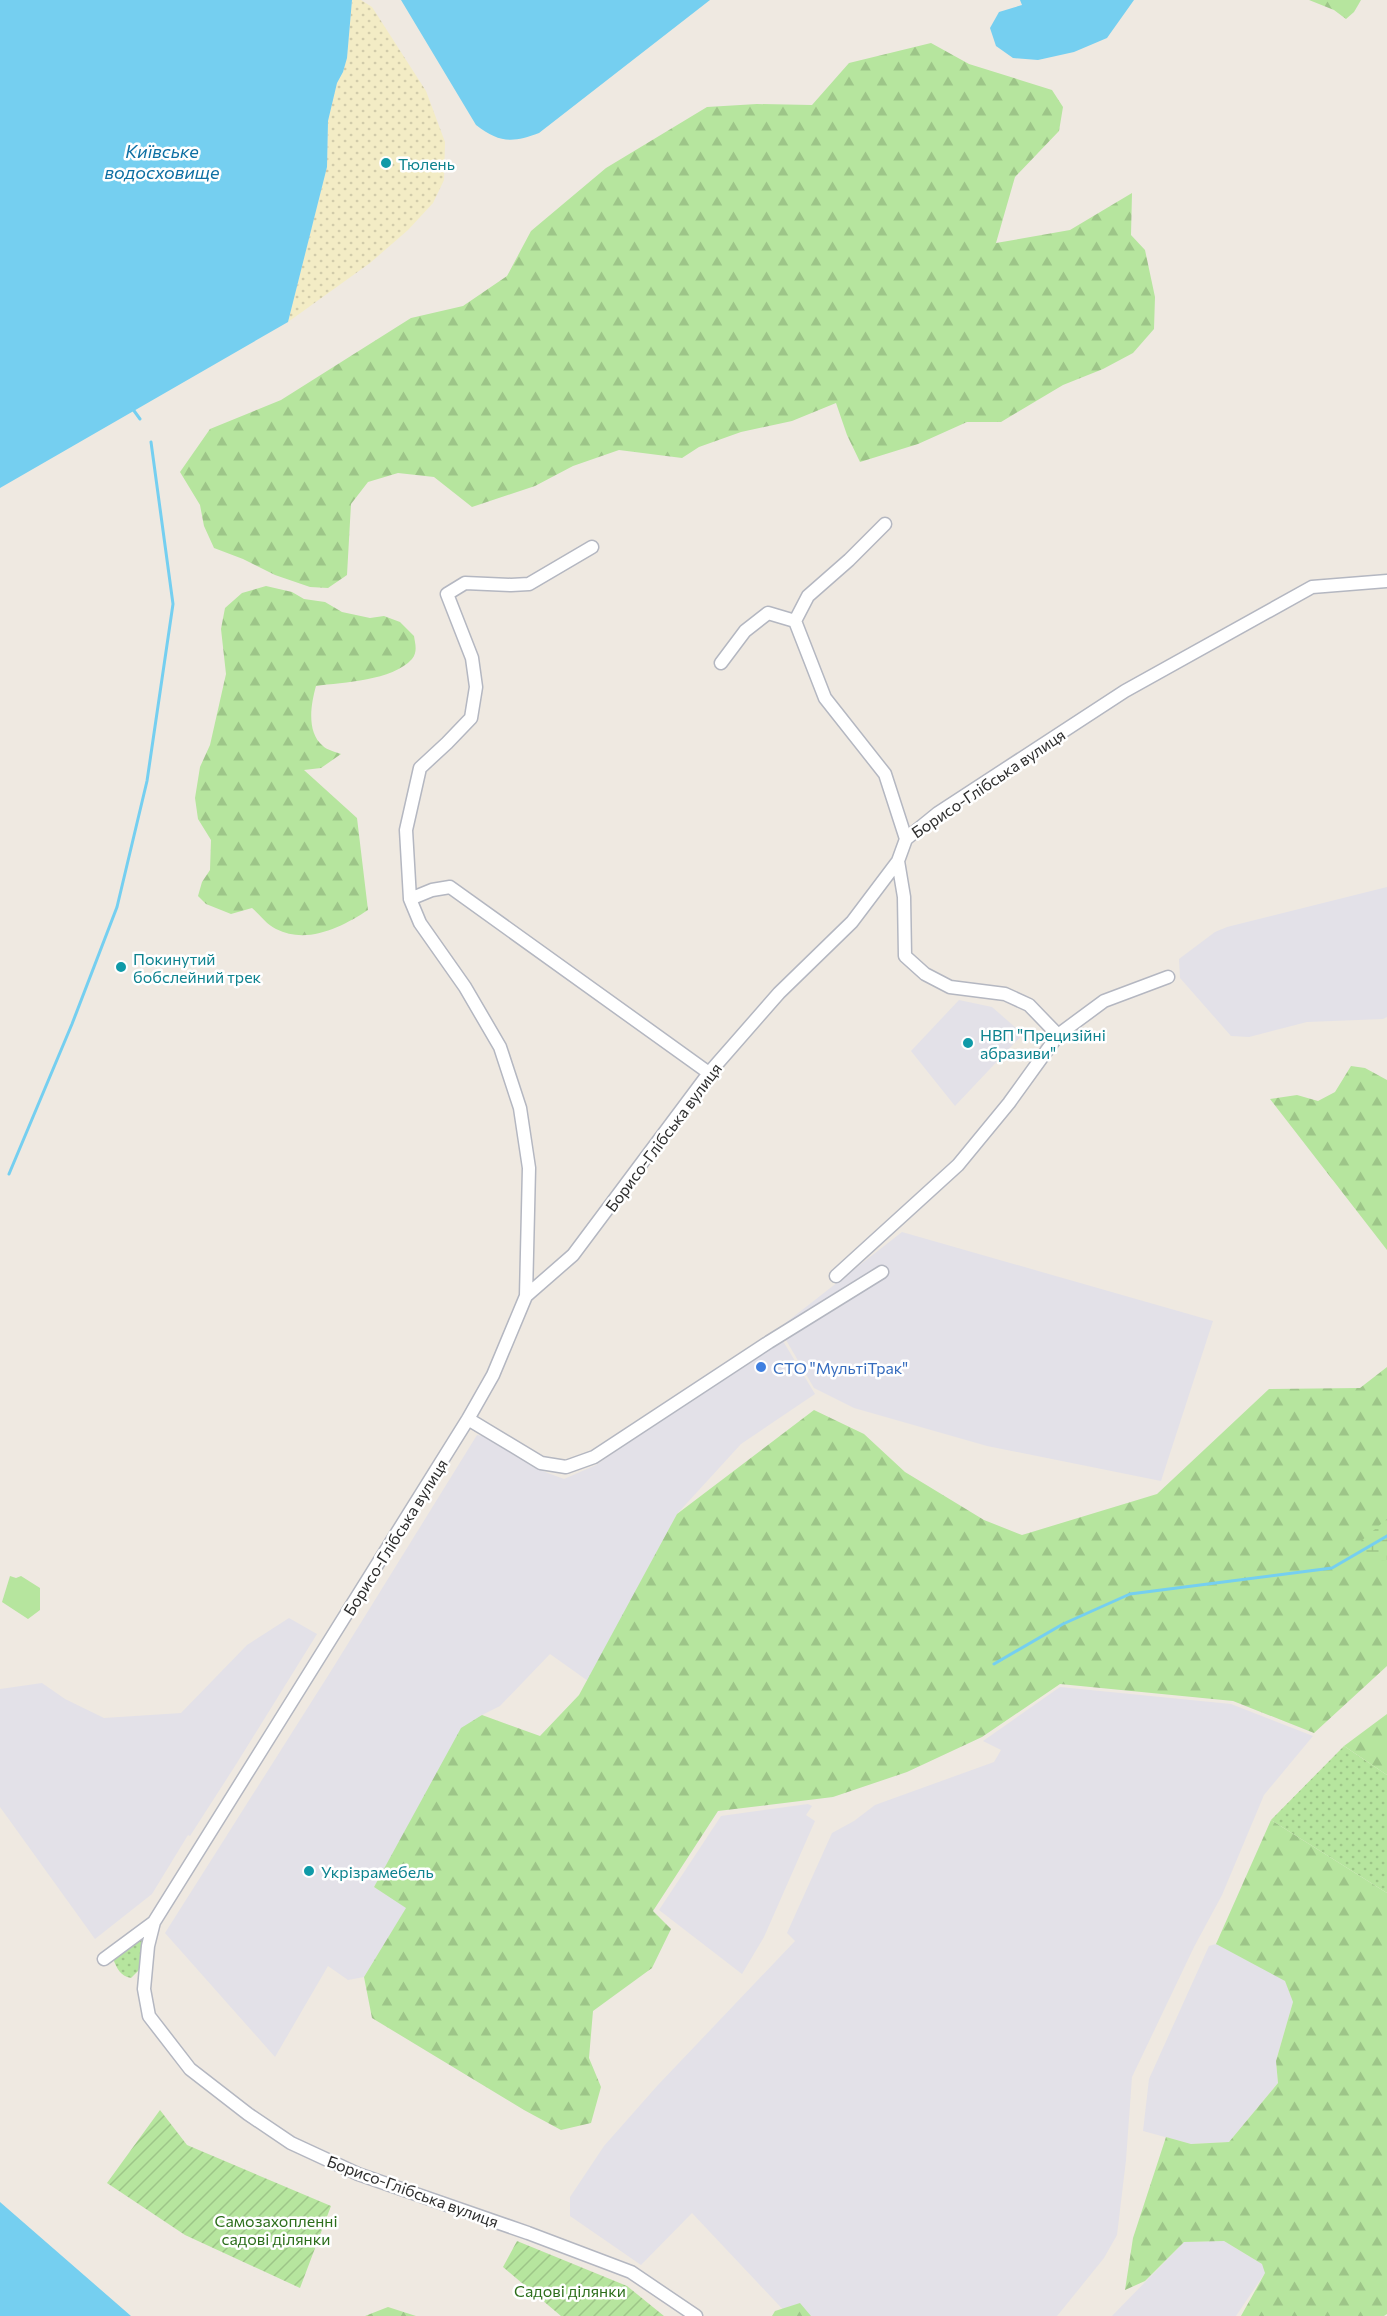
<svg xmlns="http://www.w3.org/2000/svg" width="1387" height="2316" font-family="Commissioner,sans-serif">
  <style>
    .industrial { fill: #e3e1e8 }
    .grass { fill: url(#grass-dots) }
    .forest { fill: url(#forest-firs) }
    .wetland { fill: url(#wetland-marsh) }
    .sand { fill: url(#sand-dots) }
    .park { fill: #b6e59e }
    .garden { fill: url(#garden-furrows) }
    .water { fill: #75cff0 }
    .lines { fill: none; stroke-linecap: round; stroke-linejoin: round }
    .stream { stroke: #75cff0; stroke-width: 3 }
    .minor-casing { stroke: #b4b7c1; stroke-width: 15 }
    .minor { stroke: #fff; stroke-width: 12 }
    .culture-dot { fill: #0f9aa8; stroke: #fff; stroke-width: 2 }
    .shop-dot { fill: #3f7fe0; stroke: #fff; stroke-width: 2 }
    .labels { text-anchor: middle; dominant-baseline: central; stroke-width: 5; stroke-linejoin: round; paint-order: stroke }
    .culture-label { font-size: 16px; fill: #0d838f; stroke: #fff; text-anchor: start }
    .street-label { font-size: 16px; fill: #2e2e2e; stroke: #fff }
    .shop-label { font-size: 16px; fill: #366cbe; stroke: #fff; text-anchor: start }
    .park-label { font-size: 16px; fill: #2c6e1b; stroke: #fff }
    .water-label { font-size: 18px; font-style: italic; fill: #0d6fa3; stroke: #fff }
  </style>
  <defs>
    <pattern id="grass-dots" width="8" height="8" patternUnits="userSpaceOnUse" patternTransform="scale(1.5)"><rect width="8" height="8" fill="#b6e59e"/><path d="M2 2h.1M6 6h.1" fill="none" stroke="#9dc588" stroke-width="1.8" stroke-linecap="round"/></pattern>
    <pattern id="forest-firs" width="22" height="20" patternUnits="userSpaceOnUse" patternTransform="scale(1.5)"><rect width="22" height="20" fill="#b6e59e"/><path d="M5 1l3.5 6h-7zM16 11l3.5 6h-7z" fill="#9dc588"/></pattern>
    <pattern id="wetland-marsh" width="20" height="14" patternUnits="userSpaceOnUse" patternTransform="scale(1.5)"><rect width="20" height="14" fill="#b6e59e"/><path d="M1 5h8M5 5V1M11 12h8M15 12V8" fill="none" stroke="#9dc588"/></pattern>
    <pattern id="sand-dots" width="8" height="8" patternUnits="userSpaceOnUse" patternTransform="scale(1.5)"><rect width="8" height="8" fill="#f3ecc5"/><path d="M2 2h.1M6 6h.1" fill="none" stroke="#d1cbaa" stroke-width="1.8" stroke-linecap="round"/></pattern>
    <pattern id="garden-furrows" width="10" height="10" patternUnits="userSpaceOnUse" patternTransform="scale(1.5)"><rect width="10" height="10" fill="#b6e59e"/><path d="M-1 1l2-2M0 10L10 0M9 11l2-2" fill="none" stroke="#9dc588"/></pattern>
  </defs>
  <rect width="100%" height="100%" fill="#efe9e1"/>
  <!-- industrial -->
  <path class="industrial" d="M1387 887V1017L1383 1019 1307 1022 1249 1037 1231 1036 1180 978 1179 959 1215 932 1227 927Z
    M959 1000 992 1007 1023 1034 955 1106 911 1051Z
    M902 1232 1213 1321 1161 1481 987 1446 854 1408 814 1388 779 1328Z
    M783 1341 815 1394 741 1444 677 1514 588 1681 550 1654 500 1706 482 1715 374 1887 407 1907 364 1977 348 1980 328 1966 275 2057 165 1933 331 1671 477 1435 487 1437 545 1472 564 1479 596 1465 727 1374Z
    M289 1618 317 1634 235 1766 190 1836 188 1835 152 1894 95 1939 0 1807V1689L42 1683 65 1699 104 1718 181 1713 247 1645Z
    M1060 1687 1231 1704 1313 1736 1264 1795 1222 1895 1194 1947 1132 2077 1126 2160 1117 2235 1104 2258 1062 2310 1057 2316H789L692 2213 641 2265 570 2216V2197L604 2146 657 2086 795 1941 787 1933 832 1833 854 1821 875 1805 994 1762 1001 1750 983 1741Z
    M808 1804 812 1806 806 1815 815 1821 764 1937 742 1974 659 1910 721 1816Z
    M1216 1944 1285 1980 1293 2002 1276 2061 1278 2083 1229 2142 1191 2144 1143 2131 1149 2079 1209 1946Z
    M1224 2241 1262 2264 1265 2268V2273L1236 2316H1112L1184 2242Z"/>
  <!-- grass -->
  <path class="grass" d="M1344 1746 1387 1775V1893L1271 1820Z
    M142 1939 139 1970 131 1978C120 1976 117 1968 113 1959Z"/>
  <!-- forest -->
  <path class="forest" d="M1309 0H1361L1354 12 1346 19 1334 10Z
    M931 43 969 64 1052 90 1063 107 1059 131 1015 177 996 243 1070 230 1132 193 1131 235 1145 250 1155 297 1154 329 1133 353 1103 369 1063 385 1001 422H967L918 444 860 462 847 435 836 403 792 421 741 432 699 447 682 458 619 450 573 466 535 486 472 507 434 477 398 473 368 482 351 504 347 575 328 588 310 587 275 575 243 559 214 548 204 526 200 505 180 472 210 429 281 400 411 318 463 306 507 276 531 231 606 168 707 107 757 104 812 105 849 63Z
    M266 586 292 592 304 599 325 602 342 612 370 618 384 616 400 622 414 636C415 643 418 652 412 659 392 681 344 682 316 686 311 704 306 732 323 746 327 750 336 752 341 754L321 768 304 770 357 818 368 910C342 927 307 945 276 929 267 925 259 914 252 908L231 914 206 904 198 896 202 882 210 870 211 840 198 819 195 798 200 767 210 745 226 674 221 629 225 608 242 593Z
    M1351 1066 1365 1068 1387 1080V1250L1270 1099 1297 1095 1318 1101 1335 1092Z
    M1387 1367V1666L1314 1733 1233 1701 1060 1684 982 1737 907 1772 833 1797 718 1811 653 1911 671 1929 652 1968 593 2011 589 2058 601 2087 591 2123 561 2130 524 2110 372 2018 364 1977 406 1908 374 1887 461 1728 482 1715 540 1736 579 1695 677 1514 814 1410 864 1434 905 1472 984 1520 1022 1535 1157 1494 1269 1389 1360 1388Z
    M1387 1714V1775L1344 1746Z
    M1271 1820 1387 1893V2314L1384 2316H1241L1265 2273 1262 2264 1224 2241 1184 2242 1145 2281 1125 2290 1133 2238 1166 2137 1191 2144 1229 2142 1278 2083 1276 2061 1293 2002 1285 1981 1216 1944Z
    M800 2303 811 2316H772L775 2311Z
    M388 2307 416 2316H365Z"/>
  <!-- wetland -->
  <path class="wetland" d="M1387 1519V1560L1364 1562 1361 1541Z"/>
  <!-- sand -->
  <path class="sand" d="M352 0H361L372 7 426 91 445 142 444 180 433 203 408 230 370 263 288 322 327 167 328 121 337 83 343 72 347 58Z"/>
  <!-- park -->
  <path class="park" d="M10 1576 16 1578 21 1576 40 1588V1610L28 1619 2 1602Z"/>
  <!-- garden -->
  <path class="garden" d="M160 2110 187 2145 331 2206 300 2288 185 2235 107 2183Z
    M517 2241 627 2286 664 2316H561L503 2267Z"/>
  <!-- water -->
  <path class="water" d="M0 0H352L347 58 343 72 337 83 328 121 327 167 288 322 0 488Z
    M401 0H710L539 133C513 143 499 143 476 125Z
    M1020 0H1134L1107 38 1074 52 1038 60 1013 58 996 46 990 28 999 12 1022 5Z
    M0 2202 131 2316H0Z"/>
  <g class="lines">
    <!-- stream -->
    <path class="stream" d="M132 408 140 419
      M9 1174 72 1024 117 907 147 781 173 604 151 442
      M994 1664 1063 1624 1130 1594 1332 1568 1387 1536"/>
    <defs>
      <path id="minor" d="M885 524 849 560 808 596 795 621 825 698 885 774 906 839
        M721 663 745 631 768 613 795 621
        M410 899 432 890 450 887 709 1073
        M1058 1035 1104 1001 1168 977
        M836 1276 958 1165 1009 1103 1058 1035 1029 1005 1005 994 950 987 925 974 905 956 904 897 898 861
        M526 1296 529 1168 520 1108 500 1047 465 987 420 923 410 899 406 830 420 768 447 743 471 718 476 687 472 658 447 594 465 583 511 585 529 584 592 547
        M468 1419 541 1463 566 1467 594 1457 769 1342 882 1272
        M104 1959 154 1922
        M696 2316 631 2272 528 2233 358 2174 291 2143 248 2114 190 2069 149 2016 144 1989 148 1946 154 1922 468 1419 493 1375 526 1296 573 1255 709 1073 779 993 852 922 898 861 906 839 938 813 1125 691 1312 587 1387 581"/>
    </defs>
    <!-- minor casing -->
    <use href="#minor" class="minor-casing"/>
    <!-- minor -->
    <use href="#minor" class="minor"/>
  </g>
  <!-- markers -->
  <g class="culture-dot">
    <circle cx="386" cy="163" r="6"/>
    <circle cx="121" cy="967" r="6"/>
    <circle cx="968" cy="1043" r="6"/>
    <circle cx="309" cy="1871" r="6"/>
  </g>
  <circle class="shop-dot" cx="761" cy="1367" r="6"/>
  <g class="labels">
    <!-- culture labels -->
    <g class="culture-label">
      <text x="398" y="163">Тюлень</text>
      <text x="133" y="958">Покинутий<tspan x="133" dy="18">бобслейний трек</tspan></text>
      <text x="980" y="1034">НВП "Прецизійні<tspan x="980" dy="18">абразиви"</tspan></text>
      <text x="321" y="1871">Укрізрамебель</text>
    </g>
    <!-- street labels -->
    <g class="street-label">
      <text transform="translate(988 783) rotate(-34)">Борисо-Глібська вулиця</text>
      <text transform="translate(663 1137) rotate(-53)">Борисо-Глібська вулиця</text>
      <text transform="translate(395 1537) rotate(-58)">Борисо-Глібська вулиця</text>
      <text transform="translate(413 2191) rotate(20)">Борисо-Глібська вулиця</text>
    </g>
    <!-- shop labels -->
    <g class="shop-label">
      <text x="773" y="1367">СТО "МультіТрак"</text>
    </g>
    <!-- park labels -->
    <g class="park-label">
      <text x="276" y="2220">Самозахопленні<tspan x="276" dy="18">садові ділянки</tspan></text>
      <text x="570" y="2290">Садові ділянки</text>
    </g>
    <!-- water labels -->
    <g class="water-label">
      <text x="162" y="151">Київське<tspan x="162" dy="21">водосховище</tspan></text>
    </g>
  </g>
</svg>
